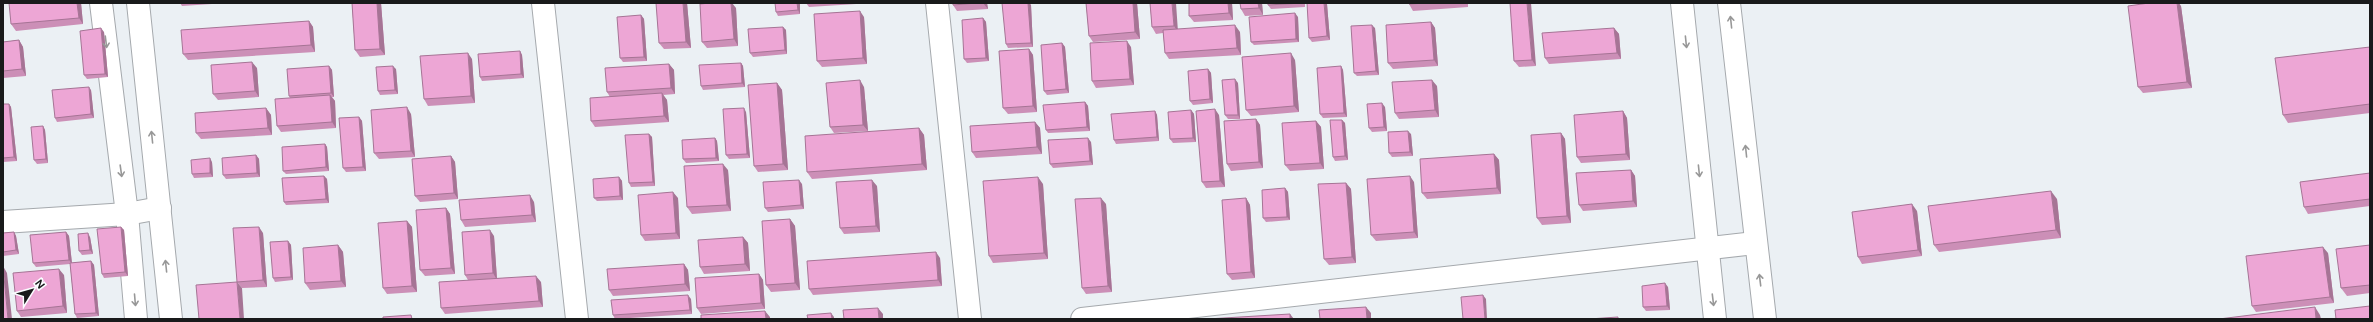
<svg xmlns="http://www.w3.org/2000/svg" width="2373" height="322" font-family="'DM Sans',sans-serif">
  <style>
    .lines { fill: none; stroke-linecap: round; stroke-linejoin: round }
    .street-casing { stroke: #a5a9ad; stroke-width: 24 }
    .secondary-casing { stroke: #a5a9ad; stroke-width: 24 }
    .street { stroke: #fff; stroke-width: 22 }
    .secondary { stroke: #fff; stroke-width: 22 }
    .wall { fill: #cc8fb7 }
    .shaded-wall { fill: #a67495 }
    .building { fill: #eda6d5; stroke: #a67495 }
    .oneway { stroke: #989898 }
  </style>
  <rect width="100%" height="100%" fill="#ebf0f4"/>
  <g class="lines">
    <defs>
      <path id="street" d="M543 3 577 319
        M937 3 970 319
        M3 222 127 214 160 208
        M1082 319 1755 243"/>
      <path id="secondary" d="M101 3 127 214 136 319
        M138 3 171 319
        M1682 3 1715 319
        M1729 3 1765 319"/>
    </defs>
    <!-- street casing -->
    <use href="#street" class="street-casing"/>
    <!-- secondary casing -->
    <use href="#secondary" class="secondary-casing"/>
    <!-- street -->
    <use href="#street" class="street"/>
    <!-- secondary -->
    <use href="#secondary" class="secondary"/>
  </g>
  <!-- wall -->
  <path class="wall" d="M81 3 83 24 16 31 11 24Z
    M180 3H227L182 6Z
    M352 3H381L385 55 360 57 355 50Z
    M687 3 691 48 664 49 659 43Z
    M800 3V14L778 16 776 12Z
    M806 3H872L809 7Z
    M953 3H987L988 9 957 11 953 5Z
    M1006 3H1029L1031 5 1033 47 1008 48 1006 44Z
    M1086 3H1137L1140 39 1093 42 1089 36Z
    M1150 3 1178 29 1240 32 1241 55 1169 59 1165 53 1163 33 1156 34 1152 27Z
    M1189 3H1232L1233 20 1194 22 1189 16Z
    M1262 3 1263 15 1245 16 1241 9Z
    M1268 3H1305V7L1271 9 1268 5Z
    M1409 3H1468V7L1413 11 1409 4Z
    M1510 3 1536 66 1519 67 1514 61Z
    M1327 4 1330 40 1312 42 1309 38Z
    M2181 6 2192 88 2143 93 2138 87Z
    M736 8 738 46 707 48 702 42Z
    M641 15 644 19 647 61 623 62 620 58Z
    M864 17 867 64 822 67 817 61Z
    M1298 17 1299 42 1254 45 1251 42Z
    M983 18 986 22 989 61 967 63 964 59Z
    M309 21 313 27 315 52 188 60 183 54Z
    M1431 22 1435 28 1438 66 1393 69 1388 63Z
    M783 27 786 30 787 54 753 57 750 53Z
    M1375 28 1379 75 1357 76 1354 73Z
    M1614 28 1619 34 1621 59 1549 64 1545 58Z
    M104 32 108 77 87 79 84 75Z
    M19 40 23 47 26 76 3 78V42Z
    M1062 43 1065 47 1069 93 1047 95 1044 91Z
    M1131 47 1134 85 1096 88 1092 81Z
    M2370 47V113L2288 123 2283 115Z
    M1029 49 1033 55 1037 112 1008 114 1003 108Z
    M520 51 522 55 524 78 482 81 480 77Z
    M472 59 475 103 428 106 424 99Z
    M1295 60 1299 112 1251 116 1246 110Z
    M741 63 743 66 745 87 703 90 701 86Z
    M669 64 674 70 675 94 663 95 667 100 669 122 595 127 591 121 610 97 607 92Z
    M329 66 332 70 334 97H332L335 101 336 128 281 132 277 126 290 98 289 96Z
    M1341 66 1343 70 1347 117 1323 118 1320 114Z
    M257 68 259 97 218 100 213 94Z
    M396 69 398 94 380 95 378 91Z
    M1208 69 1211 73 1213 103 1193 105 1190 101Z
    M777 83 782 90 788 170 758 172 754 166Z
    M1238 83 1240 119H1228L1225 115Z
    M1437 86 1439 117 1399 119 1395 113Z
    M864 87 868 131 834 133 830 127Z
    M91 90 94 118 57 122 55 118Z
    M1085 102 1088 106 1090 131 1048 133 1046 130Z
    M3 104H9L11 107 17 161 3 162Z
    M1385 107 1387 131 1372 132 1369 128Z
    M266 108 271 115 272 135 201 139 196 133Z
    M1191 110 1194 114 1196 142 1173 143 1170 139Z
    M1155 111 1157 115 1159 141 1116 144 1114 140Z
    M1623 111 1627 118 1630 160 1581 163 1577 157Z
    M746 112 750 158 729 159 726 155Z
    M411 114 415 157 379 159 374 153Z
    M1219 115 1225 187 1206 188 1202 182Z
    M359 117 362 121 366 171 346 172 343 168Z
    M1256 119 1260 125 1263 168 1231 171 1227 164Z
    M1342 120 1345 123 1348 160 1335 161 1333 157Z
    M1316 121 1321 127 1324 169 1290 171 1285 165Z
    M1035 122 1040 128 1042 154 976 158 972 152Z
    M43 126 45 130 48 163 37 164 34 160Z
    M919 128 924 135 927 170 812 179 807 172Z
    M1561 133 1565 139 1571 223 1542 225 1537 218Z
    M649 134 652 137 655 186 631 187 629 183Z
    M1411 134 1413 156 1392 157 1389 153Z
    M715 138 717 141 719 161 686 163 683 159Z
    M1091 142 1093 165 1053 168 1050 164Z
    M325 144 327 147 329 171 286 174 283 171Z
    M1494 154 1499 160 1501 194 1427 199 1422 193Z
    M256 155 259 159 260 177 226 179 223 175Z
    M451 156 455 162 458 199 420 202 415 196Z
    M212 162 213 177 194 178 192 174Z
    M728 170 731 211 692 214 687 207Z
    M1631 170 1635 176 1637 207 1583 211 1579 205Z
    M2370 173V206L2308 214 2304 207Z
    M324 176 327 179 329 203 286 205 284 202Z
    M619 177 622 181 623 200 597 201 594 198Z
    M1414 182 1418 238 1376 241 1371 235Z
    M1346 183 1351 189 1356 263 1329 265 1324 259Z
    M802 184 804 209 768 212 765 208Z
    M1043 184 1048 259 993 263 989 256Z
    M877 186 880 232 844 234 840 228Z
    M1285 188 1288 192 1290 220 1266 222 1263 218Z
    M678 198 680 239 645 241 641 235Z
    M1246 198 1250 205 1255 278 1232 280 1227 274Z
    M2057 199 2061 238 1939 252 1934 245Z
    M534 202 536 222 465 227 461 220Z
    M1106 204 1112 292 1086 294 1082 288Z
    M446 208 450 214 455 274 425 276 420 270Z
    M1917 211 1922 256 1862 264 1858 257Z
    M790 219 795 226 800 290 771 292 766 285Z
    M407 221 412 227 417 292 387 294 383 288Z
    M121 227 124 230 128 276 104 278 102 274Z
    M14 232 16 236 19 254 3 256V233Z
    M66 232 69 236 72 263 91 261 94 265 99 316 77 318 75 314 70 264 36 267 33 263Z
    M263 233 267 287 242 288 237 282Z
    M494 236 497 278 541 282 543 307 445 314 441 308 468 280 465 275Z
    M90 237 93 254 82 255 79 251Z
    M743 237 748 243 750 271 704 274 700 267Z
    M288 241 291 245 293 280 275 282 273 278Z
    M338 245 343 252 346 287 310 290 305 283Z
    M2370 245V293L2347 296 2341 288Z
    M2328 253 2334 303 2256 312 2252 306Z
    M940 258 942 286 813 295 809 289Z
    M684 264 688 270 690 291 613 296 609 290Z
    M759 274 763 280 765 309 701 314 697 308Z
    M64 275 67 313 21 317 17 311Z
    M1668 287 1670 310 1646 311 1643 307Z
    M691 299 692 314 615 319 613 315Z"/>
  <!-- shaded-wall -->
  <path class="shaded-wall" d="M77 3H81L83 24 79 18Z
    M377 3H381L385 55 380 49Z
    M683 3H687L691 48 686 42Z
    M731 3H732L736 8 738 46 734 39Z
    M797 3H800V14L798 10Z
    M983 3H987L988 9Z
    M1028 3H1029L1031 5 1033 47 1031 43Z
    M1133 3H1137L1140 39 1135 32Z
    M1172 3H1176L1178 32 1174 26Z
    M1228 3H1232L1233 20 1229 13Z
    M1258 3H1262L1263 15 1259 8Z
    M1324 3H1326L1327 4 1330 40 1327 36Z
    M1527 3H1531L1536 66 1532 60Z
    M2177 3H2179L2181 6 2192 88 2187 82Z
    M860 11 864 17 867 64 863 58Z
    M1295 13 1298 17 1299 42 1296 39Z
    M641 15 644 19 647 61 644 57Z
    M983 18 986 22 989 61 986 58Z
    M309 21 313 27 315 52 311 45Z
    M1431 22 1435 28 1438 66 1434 60Z
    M1235 25 1240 32 1241 55 1237 48Z
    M1372 25 1375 28 1379 75 1376 71Z
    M783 27 786 30 787 54 785 50Z
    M101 28 104 32 108 77 105 74Z
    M1614 28 1619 34 1621 59 1617 53Z
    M19 40 23 47 26 76 22 69Z
    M1127 41 1131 47 1134 85 1130 79Z
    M1062 43 1065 47 1069 93 1066 89Z
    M1029 49 1033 55 1037 112 1033 106Z
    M520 51 522 55 524 78 521 74Z
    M468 53 472 59 475 103 471 96Z
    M1291 53 1295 60 1299 112 1294 106Z
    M252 62 257 68 259 97 255 91Z
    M741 63 743 66 745 87 742 83Z
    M669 64 674 70 675 94 671 88Z
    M329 66 332 70 334 97 331 93Z
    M393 66 396 69 398 94 395 90Z
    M1341 66 1343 70 1347 117 1344 113Z
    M1208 69 1211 73 1213 103 1210 99Z
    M1235 79 1238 83 1240 119 1238 115Z
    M860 80 864 87 868 131 863 125Z
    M1432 80 1437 86 1439 117 1435 110Z
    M777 83 782 90 788 170 783 164Z
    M89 87 91 90 94 118 91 114Z
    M662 93 667 100 669 122 664 116Z
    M330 95 335 101 336 128 332 122Z
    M1085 102 1088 106 1090 131 1087 127Z
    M1382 103 1385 107 1387 131 1384 127Z
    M9 104 11 107 17 161 14 157Z
    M407 107 411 114 415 157 411 151Z
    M266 108 271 115 272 135 268 128Z
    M744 108 746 112 750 158 747 154Z
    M1215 109 1219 115 1225 187 1220 181Z
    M1191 110 1194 114 1196 142 1193 138Z
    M1155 111 1157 115 1159 141 1157 137Z
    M1623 111 1627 118 1630 160 1626 154Z
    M359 117 362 121 366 171 363 167Z
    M1256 119 1260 125 1263 168 1259 162Z
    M1342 120 1345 123 1348 160 1345 156Z
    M1316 121 1321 127 1324 169 1320 163Z
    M1035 122 1040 128 1042 154 1037 147Z
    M43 126 45 130 48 163 46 159Z
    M919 128 924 135 927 170 922 164Z
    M1408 131 1411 134 1413 156 1410 152Z
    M1561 133 1565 139 1571 223 1567 216Z
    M649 134 652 137 655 186 653 182Z
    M715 138 717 141 719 161 716 158Z
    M1088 138 1091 142 1093 165 1090 161Z
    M325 144 327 147 329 171 326 167Z
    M1494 154 1499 160 1501 194 1497 188Z
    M256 155 259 159 260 177 257 173Z
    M451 156 455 162 458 199 454 193Z
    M210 158 212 162 213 177 210 173Z
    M723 164 728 170 731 211 727 205Z
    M1631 170 1635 176 1637 207 1633 201Z
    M324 176 327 179 329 203 326 199Z
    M1410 176 1414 182 1418 238 1414 232Z
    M619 177 622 181 623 200 620 196Z
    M1038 177 1043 184 1048 259 1044 253Z
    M799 180 802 184 804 209 801 205Z
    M872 180 877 186 880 232 876 226Z
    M1346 183 1351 189 1356 263 1352 257Z
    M1285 188 1288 192 1290 220 1287 217Z
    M2051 191 2057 199 2061 238 2056 230Z
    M673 192 678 198 680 239 676 233Z
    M530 195 534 202 536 222 532 215Z
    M1101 198 1106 204 1112 292 1108 286Z
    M1246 198 1250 205 1255 278 1251 272Z
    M1912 204 1917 211 1922 256 1918 250Z
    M446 208 450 214 455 274 451 268Z
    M790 219 795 226 800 290 795 283Z
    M407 221 412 227 417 292 412 286Z
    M121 227 124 230 128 276 125 272Z
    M259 227 263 233 267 287 263 280Z
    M490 230 494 236 497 280 493 273Z
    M14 232 16 236 19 254 16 250Z
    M66 232 69 236 72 264 69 260Z
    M88 233 90 237 93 254 90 250Z
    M743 237 748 243 750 271 745 264Z
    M288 241 291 245 293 280 291 277Z
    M338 245 343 252 346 287 341 281Z
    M2323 247 2328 253 2334 303 2330 297Z
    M936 252 940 258 942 286 938 280Z
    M91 261 94 265 99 316 96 313Z
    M684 264 688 270 690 291 685 284Z
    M3 266 7 273 12 319H8Z
    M59 269 64 275 67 313 63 306Z
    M759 274 763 280 765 309 761 303Z
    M536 276 541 282 543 307 539 301Z
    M237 282 242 288 244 319H240Z
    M1665 283 1668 287 1670 310 1667 306Z
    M688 295 691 299 692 314 690 310Z
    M1483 295 1486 299 1487 319H1485Z
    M1366 307 1371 313V319H1367Z
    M2315 307 2320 315 2321 319H2316Z
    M878 308 883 314V319H879Z
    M765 311 770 317V319H766Z
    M831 313 834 317V319H832Z
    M1290 314 1294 319H1290Z"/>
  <!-- building -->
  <path class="building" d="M9 3H77L79 18 11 24Z
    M352 3H377L380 49 355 50Z
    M656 3H683L686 42 659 43Z
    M710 3H731L734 39 702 42 700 4Z
    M775 3H797L798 10 776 12Z
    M953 3H977L953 5Z
    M1002 3H1028L1031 43 1006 44Z
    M1086 3H1133L1135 32 1089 36Z
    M1150 3H1172L1174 26 1152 27Z
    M1189 3H1228L1229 13 1189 16Z
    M1240 3H1258L1259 8 1241 9Z
    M1268 3H1302L1268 5Z
    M1307 3H1324L1327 36 1309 38Z
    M1409 3H1427L1409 4Z
    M1510 3H1527L1532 60 1514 61Z
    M2149 3H2177L2187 82 2138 87 2128 6Z
    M860 11 863 58 817 61 814 14Z
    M1295 13 1296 39 1251 42 1249 17Z
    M641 15 644 57 620 58 617 17Z
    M983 18 986 58 964 59 962 20Z
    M309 21 311 45 183 54 181 30Z
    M1431 22 1434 60 1388 63 1386 25Z
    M1235 25 1237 48 1165 53 1163 30Z
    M1372 25 1376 71 1354 73 1351 26Z
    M783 27 785 50 750 53 748 29Z
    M101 28 105 74 84 75 80 31Z
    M1614 28 1617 53 1545 58 1542 33Z
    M19 40 22 69 3 71V42Z
    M1127 41 1130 79 1092 81 1090 43Z
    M1062 43 1066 89 1044 91 1041 45Z
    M2370 47V104L2283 115 2275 58Z
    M1029 49 1033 106 1003 108 999 51Z
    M520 51 521 74 480 77 478 54Z
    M468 53 471 96 424 99 420 56Z
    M1291 53 1294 106 1246 110 1242 57Z
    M252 62 255 91 213 94 211 65Z
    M741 63 742 83 701 86 699 65Z
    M669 64 671 88 607 92 605 68Z
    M329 66 331 93 289 96 287 69Z
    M393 66 395 90 378 91 376 67Z
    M1341 66 1344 113 1320 114 1317 68Z
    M1208 69 1210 99 1190 101 1188 71Z
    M1235 79 1238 115H1225L1222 80Z
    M860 80 863 125 830 127 826 83Z
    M1432 80 1435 110 1395 113 1392 82Z
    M777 83 783 164 754 166 748 85Z
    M89 87 91 114 55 118 52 90Z
    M662 93 664 116 591 121 590 98Z
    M330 95 332 122 277 126 275 99Z
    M1085 102 1087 127 1046 130 1043 105Z
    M1382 103 1384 127 1369 128 1367 104Z
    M3 104H9L14 157 3 158Z
    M407 107 411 151 374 153 371 110Z
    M266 108 268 128 196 133 195 113Z
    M744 108 747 154 726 155 723 109Z
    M1215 109 1220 181 1202 182 1196 111Z
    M1191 110 1193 138 1170 139 1168 112Z
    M1155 111 1157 137 1114 140 1111 114Z
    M1623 111 1626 154 1577 157 1574 115Z
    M359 117 363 167 343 168 339 118Z
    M1256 119 1259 162 1227 164 1224 121Z
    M1330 120H1342L1345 156 1333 157Z
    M1316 121 1320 163 1285 165 1282 123Z
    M1035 122 1037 147 972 152 970 126Z
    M43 126 46 159 34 160 31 127Z
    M919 128 922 164 807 172 805 136Z
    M1408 131 1410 152 1389 153 1388 132Z
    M1561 133 1567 216 1537 218 1531 135Z
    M649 134 653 182 629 183 625 135Z
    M715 138 716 158 683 159 682 140Z
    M1088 138 1090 161 1050 164 1048 140Z
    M325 144 326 167 283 171 282 147Z
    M1494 154 1497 188 1422 193 1420 159Z
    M256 155 257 173 223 175 222 158Z
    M451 156 454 193 415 196 412 159Z
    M210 158V173L192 174 191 160Z
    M723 164 727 205 687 207 684 166Z
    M1631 170 1633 201 1579 205 1576 173Z
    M2370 173V199L2304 207 2300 182Z
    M324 176 326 199 284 202 282 178Z
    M1410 176 1414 232 1371 235 1367 179Z
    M619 177 620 196 594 198 593 179Z
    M1038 177 1044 253 989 256 983 181Z
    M799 180 801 205 765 208 763 182Z
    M872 180 876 226 840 228 836 182Z
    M1346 183 1352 257 1324 259 1318 184Z
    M1285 188 1287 217 1263 218 1262 190Z
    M2051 191 2056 230 1934 245 1928 206Z
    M673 192 676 233 641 235 638 195Z
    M530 195 532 215 461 220 459 200Z
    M1101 198 1108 286 1082 288 1075 199Z
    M1246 198 1251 272 1227 274 1222 200Z
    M1912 204 1918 250 1858 257 1852 212Z
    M446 208 451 268 420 270 416 210Z
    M790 219 795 283 766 285 762 221Z
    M407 221 412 286 383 288 378 223Z
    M121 227 125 272 102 274 97 229Z
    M259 227 263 280 237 282 240 319H199L196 285 237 282 233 228Z
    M490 230 493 273 465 275 462 232Z
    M14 232 16 250 3 252V233Z
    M66 232 69 260 33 263 30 235Z
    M88 233 90 250 79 251 78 234Z
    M743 237 745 264 700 267 698 240Z
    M288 241 291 277 273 278 270 242Z
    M338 245 341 281 305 283 303 248Z
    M2370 245V285L2341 288 2336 249Z
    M2323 247 2330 297 2252 306 2246 256Z
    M936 252 938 280 809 289 807 261Z
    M91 261 96 313 75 314 70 263Z
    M684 264 685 284 609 290 607 269Z
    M3 266 8 319H3Z
    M59 269 63 306 17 311 13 273Z
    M759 274 761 303 697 308 695 278Z
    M536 276 539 301 441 308 439 282Z
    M1665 283 1667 306 1643 307 1642 286Z
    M688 295 690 310 613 315 611 300Z
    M1483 295 1485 319H1463L1461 297Z
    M2370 306V319H2336L2335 310Z
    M1366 307 1367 319H1320L1319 310Z
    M2315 307 2316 319H2219Z
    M878 308 879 319H844L843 310Z
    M765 311 766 319H701V315Z
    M831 313 832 319H808L807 315Z
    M1290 314V319H1207Z
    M411 315 412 319H383V317Z
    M1618 317V319H1589Z"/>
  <!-- one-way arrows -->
  <defs><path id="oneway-shaft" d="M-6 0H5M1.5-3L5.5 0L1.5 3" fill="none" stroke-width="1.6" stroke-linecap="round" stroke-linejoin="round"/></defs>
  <g class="oneway">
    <use href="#oneway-shaft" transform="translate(1731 22) rotate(-96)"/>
    <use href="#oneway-shaft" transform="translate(106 42) rotate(83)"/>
    <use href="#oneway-shaft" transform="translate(1686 42) rotate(84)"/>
    <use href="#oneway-shaft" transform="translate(152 137) rotate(-96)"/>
    <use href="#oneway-shaft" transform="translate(1746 151) rotate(-96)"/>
    <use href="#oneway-shaft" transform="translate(121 171) rotate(82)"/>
    <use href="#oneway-shaft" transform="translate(1699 171) rotate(84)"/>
    <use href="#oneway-shaft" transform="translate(166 266) rotate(-96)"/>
    <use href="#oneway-shaft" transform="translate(1760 280) rotate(-97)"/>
    <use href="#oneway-shaft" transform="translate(135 300) rotate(85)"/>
    <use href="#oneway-shaft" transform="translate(1713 300) rotate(83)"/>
  </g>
  <!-- border -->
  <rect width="2373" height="322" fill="none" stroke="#191a1b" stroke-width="8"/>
  <!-- north arrow -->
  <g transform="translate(32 290) rotate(53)" stroke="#fafdff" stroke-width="3" paint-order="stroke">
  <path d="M0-3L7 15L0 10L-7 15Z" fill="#191a1b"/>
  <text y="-6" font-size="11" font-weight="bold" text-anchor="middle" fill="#191a1b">N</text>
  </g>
</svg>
